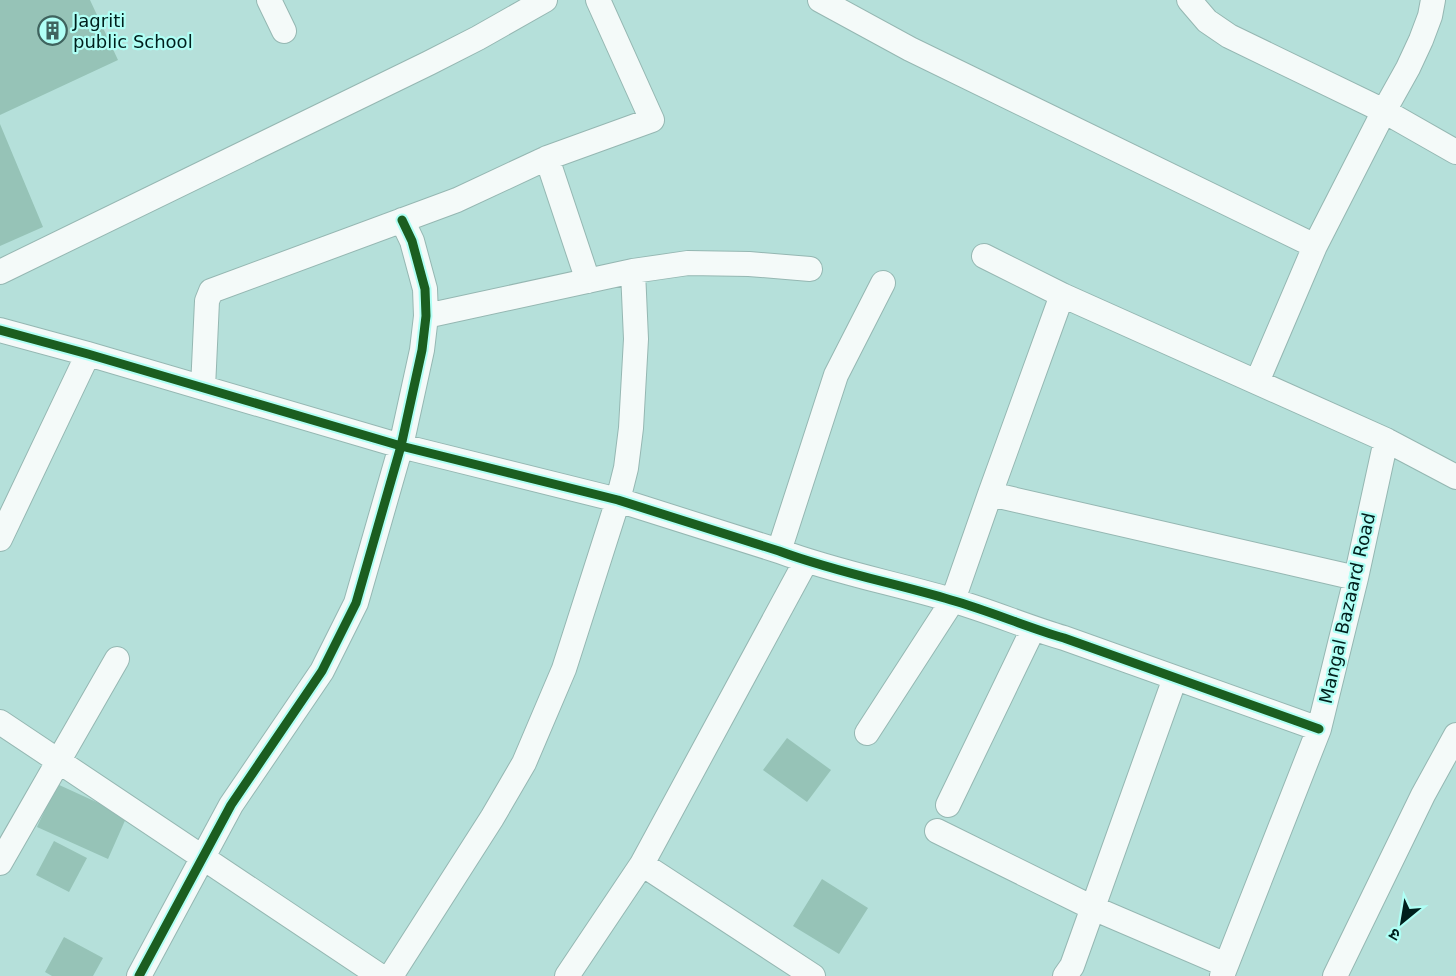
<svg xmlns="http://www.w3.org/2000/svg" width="1456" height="976" font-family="'DejaVu Sans','Noto Sans Devanagari',sans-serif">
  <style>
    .building { fill: #96c3b7 }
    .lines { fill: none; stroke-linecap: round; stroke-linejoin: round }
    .minor-casing { stroke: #95b7b2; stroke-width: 26 }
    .minor { stroke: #f4faf9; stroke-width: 24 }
    .cycleway-casing { stroke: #b0fff5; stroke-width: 13 }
    .cycleway { stroke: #1b5e20; stroke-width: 9 }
    .labels { text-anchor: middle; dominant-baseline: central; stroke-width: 4.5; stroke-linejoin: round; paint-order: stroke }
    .poi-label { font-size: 18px; fill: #001f1c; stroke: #b0fff5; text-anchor: start }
    .street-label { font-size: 18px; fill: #001f1c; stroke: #b0fff5 }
  </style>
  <rect width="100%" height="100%" fill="#b5e0da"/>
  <!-- building -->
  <path class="building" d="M0 0H90L118 60 0 115Z
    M0 124 43 227 0 246Z
    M787 738 831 770 807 802 763 770Z
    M57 784 127 816 108 859 37 827Z
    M54 841 87 858 69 892 36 875Z
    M822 879 868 908 839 954 793 926Z
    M64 937 103 958 93 976H52L45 972Z"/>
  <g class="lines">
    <defs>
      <path id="minor" d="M269 0 284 31
        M820 0 910 49 1315 246
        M1189 0 1207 21 1229 36 1384 111 1456 152
        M547 158 588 281
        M984 256 1062 295 1386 440 1456 477
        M0 272 429 63 478 38 545 0
        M426 316 633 271 688 263 749 264 810 269
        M0 330 88 354 401 446 618 500 779 551C835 572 894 583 951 600 990 611 1026 627 1064 638L1319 729
        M1257 382 1315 246 1384 111 1408 68 1421 40 1430 16 1433 0
        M203 388 207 301 211 291 457 200 547 158 652 120 598 0
        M990 494 1356 578
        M0 539 88 354
        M779 551 836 375 883 283
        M0 722 380 976
        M867 733 953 600 990 494 1062 295
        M948 805 1033 629
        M937 831 1093 908 1226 965
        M0 863 117 659
        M642 864 813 976
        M139 976 231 805 322 671 356 603 401 446 422 350 426 316 425 289 412 241 402 220
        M391 976 492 818 524 763 564 669 618 500 626 468 631 428 636 339 633 271
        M567 976 642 864 806 561
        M1065 976 1072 966 1175 678
        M1222 976 1319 729 1356 578 1386 440
        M1335 976 1423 795 1456 735"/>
    </defs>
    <!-- minor casing -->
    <use href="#minor" class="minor-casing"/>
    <!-- minor -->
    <use href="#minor" class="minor"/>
    <defs>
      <path id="cycleway" d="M0 330 88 354 401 446 618 500 779 551C835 572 894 583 951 600 990 611 1026 627 1064 638L1319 729
        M139 976 231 805 322 671 356 603 401 446 422 350 426 316 425 289 412 241 402 220"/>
    </defs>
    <!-- cycleway casing -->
    <use href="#cycleway" class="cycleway-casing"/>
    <!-- cycleway -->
    <use href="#cycleway" class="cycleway"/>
  </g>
  <!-- icons -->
  <defs>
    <symbol id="building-ring" viewBox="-11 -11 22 22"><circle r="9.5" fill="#b0fff5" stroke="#3f635e" stroke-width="1.5"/><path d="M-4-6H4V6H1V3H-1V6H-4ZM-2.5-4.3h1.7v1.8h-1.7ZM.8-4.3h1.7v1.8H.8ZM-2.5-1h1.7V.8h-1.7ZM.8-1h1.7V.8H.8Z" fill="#3f635e"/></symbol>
  </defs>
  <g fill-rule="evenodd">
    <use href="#building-ring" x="36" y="14" width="33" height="33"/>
  </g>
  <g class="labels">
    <!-- poi labels -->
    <g class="poi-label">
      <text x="73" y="20">Jagriti<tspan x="73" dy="21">public School</tspan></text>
    </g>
    <!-- street labels -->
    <g class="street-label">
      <text transform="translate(1347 608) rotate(-77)">Mangal Bazaard Road</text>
    </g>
  </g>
  <!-- north arrow -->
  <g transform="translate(1402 922) rotate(210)" stroke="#b0fff5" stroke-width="4.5" paint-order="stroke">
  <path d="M0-4.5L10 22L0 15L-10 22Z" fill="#001f1c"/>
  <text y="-9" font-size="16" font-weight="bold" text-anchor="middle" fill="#001f1c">उ</text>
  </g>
</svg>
